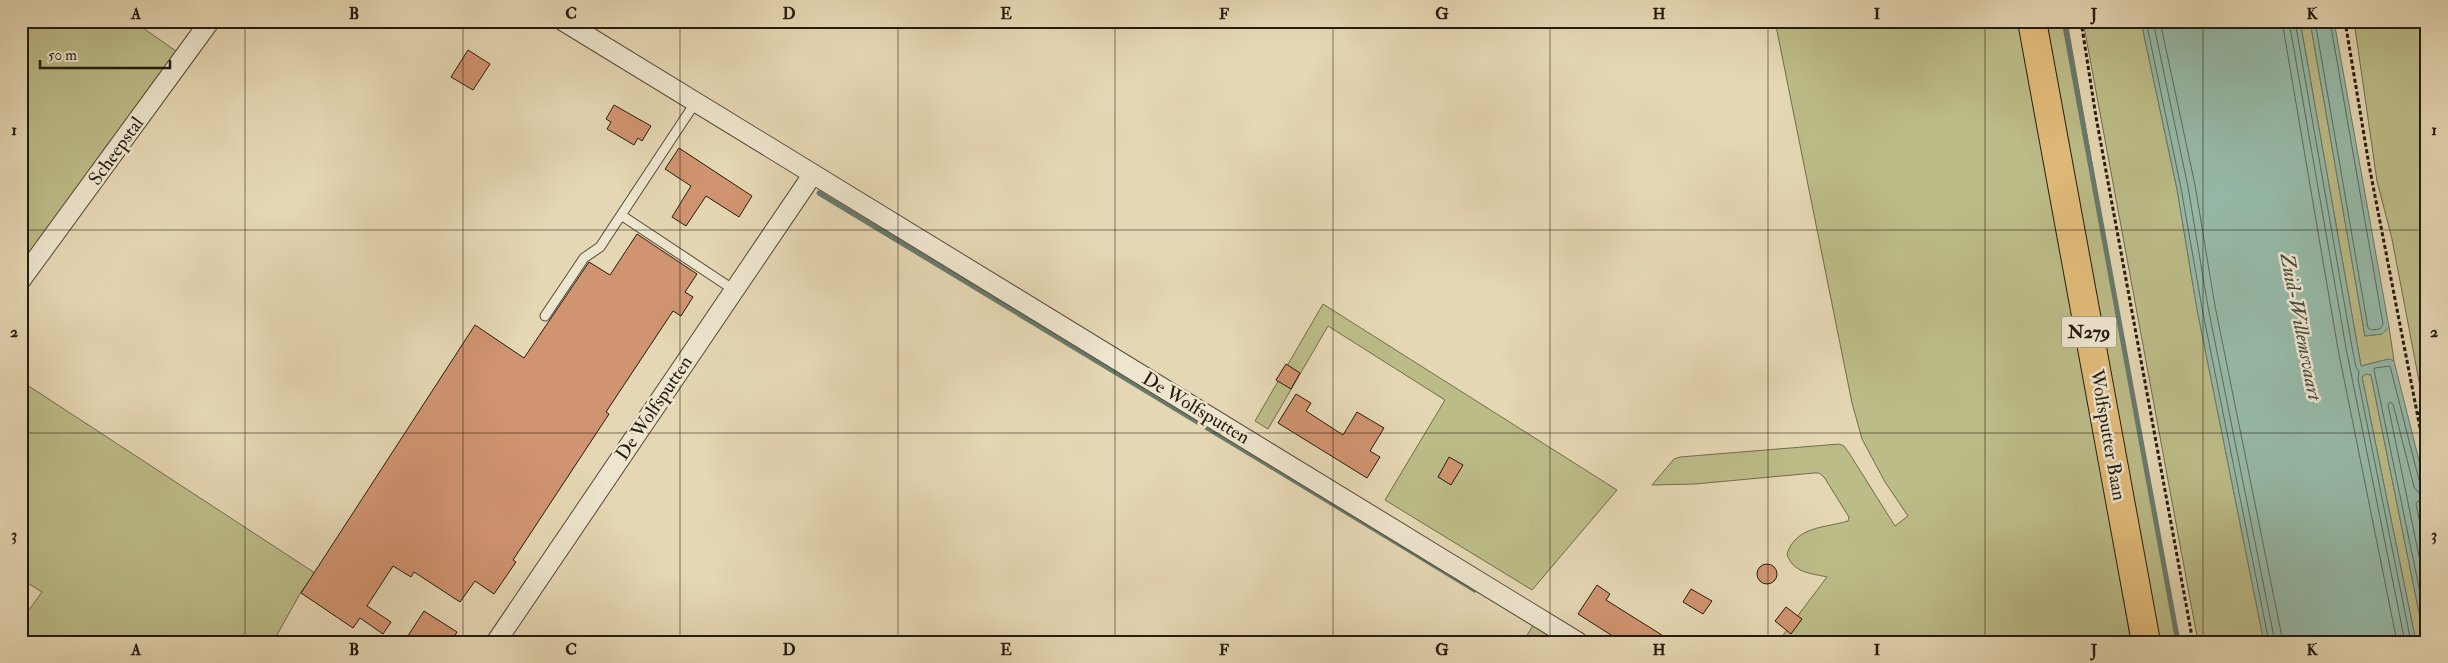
<svg xmlns="http://www.w3.org/2000/svg" width="2448" height="663" font-family="'IM FELL Double Pica',serif">
  <style>
    .green { fill: #bcbc88; stroke: #706c4c }
    .water { fill: #96baa9; stroke: #687a6c }
    .lines { fill: none; stroke-linecap: round; stroke-linejoin: round }
    .shore { stroke: #5d6a5c; stroke-width: 1 }
    .stream { stroke: #687a6c; stroke-width: 5 }
    .building { fill: #d09470; stroke: #241b10 }
    .lane-casing { stroke: #544a39; stroke-width: 11 }
    .street-casing { stroke: #544a39; stroke-width: 21 }
    .primary-casing { stroke: #241b10; stroke-width: 30 }
    .path { stroke: #241b10; stroke-width: 3; stroke-dasharray: 4 2.5; stroke-linecap: butt }
    .lane { stroke: #eee5ce; stroke-width: 9 }
    .street { stroke: #eee5ce; stroke-width: 19 }
    .primary { stroke: #e2bc7a; stroke-width: 28 }
    .grid { fill: none; stroke: #241b10; stroke-width: 1; stroke-opacity: 0.55 }
    .labels { text-anchor: middle; dominant-baseline: central; stroke-width: 5; stroke-linejoin: round; paint-order: stroke }
    .shield { fill: #eee5ce; stroke: #615849; stroke-width: 1 }
    .shield-label { font-size: 18px; font-weight: bold; fill: #241b10 }
    .street-label { font-size: 19px; fill: #241b10; stroke: #eee5ce }
    .water-label { font-size: 20px; font-style: italic; fill: #464b3e; stroke: #eee5ce }
    .neatline { fill: none; stroke: #241b10; stroke-width: 2 }
    .grid-label { font-size: 16px; text-anchor: middle; font-weight: bold; fill: #241b10 }
  </style>
  <rect width="100%" height="100%" fill="#e5d7b3"/>
  <filter id="stains"><feTurbulence type="fractalNoise" baseFrequency=".004" numOctaves="4"/><feColorMatrix values="0 0 0 0 .2 0 0 0 0 .09 0 0 0 0 .02 0 0 0 .5 -.17"/></filter>
  <radialGradient id="worn" r=".72"><stop offset=".6" stop-color="#630" stop-opacity="0"/><stop offset="1" stop-color="#630" stop-opacity=".3"/></radialGradient>
  <!-- green -->
  <path class="green" d="M21 21H133L176 51 21 265Z
    M1775 21H2022L2131 642H1778L1827 577C1810 573 1793 573 1787 554 1796 526 1825 528 1848 521L1849 517 1824 477 1819 473H1814L1695 484 1652 485 1674 459 1680 457 1839 444 1844 446 1849 453 1895 526 1908 516 1885 482 1862 439 1852 403Z
    M2046 21H2067L2176 642H2158Z
    M2083 21H2141L2177 189 2197 309 2264 642H2198Z
    M2300 21H2310L2365 336 2382 334 2389 327 2394 361 2389 359 2361 366Z
    M2354 21H2427V423L2392 239 2377 181Z
    M1323 304 1617 490 1532 590 1385 500 1445 400 1328 326 1268 429 1255 421Z
    M2366 374 2371 375 2425 642H2416L2362 377Z
    M21 381 315 573 301 592 273 642H21V621L42 592 21 579Z
    M1535 622 1567 642H1523Z"/>
  <!-- water -->
  <path class="water" d="M2141 21H2300L2361 366 2389 359 2394 361 2427 492V642H2425L2371 375 2366 374 2362 377 2416 642H2264L2197 309 2177 189Z
    M2310 21H2334L2389 327 2382 334 2365 336Z"/>
  <g class="lines">
    <!-- shore -->
    <path class="shore" d="M2146 21 2181 188 2202 308 2269 642
      M2153 21 2188 187 2208 307 2275 642
      M2160 21 2195 185 2215 306 2283 642
      M2282 21 2338 349 2397 642
      M2289 21 2346 348 2405 642
      M2295 21 2352 347 2356 367 2359 372 2358 379 2411 642
      M2315 21 2368 328 2371 330 2380 329 2383 324 2330 21
      M2427 488 2420 484 2390 366 2375 368 2374 370 2427 626
      M2427 495 2419 493 2414 487 2393 404 2390 402 2388 405 2427 595
      M2427 502 2418 501 2416 504 2427 557"/>
    <!-- stream -->
    <path class="stream" d="M2064 21 2178 642
      M819 193 1475 590"/>
  </g>
  <!-- building -->
  <path class="building" d="M468 50 490 64 473 90 451 77Z
    M614 105 651 126 642 141 638 138 634 145 607 129 611 122 606 119Z
    M679 148 752 196 739 217 706 196 686 226 672 217 691 186 665 169Z
    M637 234 697 274 685 292 693 297 681 316 673 311 606 412 609 414 513 560 516 562 494 594 475 581 460 602 414 572 411 577 393 566 367 606 391 622 383 634 360 618 353 628 301 593 475 325 524 358 589 262 610 275Z
    M1286 364 1300 373 1291 389 1276 380Z
    M1296 394 1311 403 1306 411 1343 435 1357 412 1384 428 1370 451 1380 457 1367 478 1278 423Z
    M1449 457 1463 465 1451 485 1438 477Z
    M1757 574a10 10 0 1 1 20 0a10 10 0 1 1-20 0Z
    M1597 585 1610 594 1606 600 1673 642H1622L1578 614Z
    M1691 589 1712 601 1703 614 1683 602Z
    M1786 607 1802 619 1791 634 1775 621Z
    M424 611 457 632 451 642H404Z"/>
  <g class="lines">
    <defs>
      <path id="lane" d="M621 215 734 290
        M545 316 584 258 600 247 695 103"/>
      <path id="street" d="M563 21 1578 642
        M21 280 210 21
        M496 642 813 174"/>
      <path id="primary" d="M2032 21 2146 642"/>
    </defs>
    <!-- lane casing -->
    <use href="#lane" class="lane-casing"/>
    <!-- street casing -->
    <use href="#street" class="street-casing"/>
    <!-- primary casing -->
    <use href="#primary" class="primary-casing"/>
    <!-- path -->
    <path class="path" d="M2081 21 2096 117 2193 642
      M2345 21 2369 165 2427 464
      M2416 413 2427 415"/>
    <!-- lane -->
    <use href="#lane" class="lane"/>
    <!-- street -->
    <use href="#street" class="street"/>
    <!-- primary -->
    <use href="#primary" class="primary"/>
  </g>
  <!-- grid -->
  <path class="grid" d="M245 21V642M463 21V642M680 21V642M898 21V642M1115 21V642M1333 21V642M1550 21V642M1768 21V642M1985 21V642M2203 21V642M21 230H2427M21 433H2427"/>
  <g class="labels">
    <!-- shield labels -->
    <rect class="shield" x="2061.5" y="316.5" width="55" height="31" rx="4"/>
    <g class="shield-label">
      <text x="2089" y="332">N279</text>
    </g>
    <!-- street labels -->
    <g class="street-label">
      <text transform="translate(116 151) rotate(-54)">Scheepstal</text>
      <text transform="translate(654 408) rotate(-56)">De Wolfsputten</text>
      <text transform="translate(1196 408) rotate(31)">De Wolfsputten</text>
      <text transform="translate(2108 435) rotate(80)">Wolfsputter Baan</text>
    </g>
    <!-- water labels -->
    <g class="water-label">
      <text transform="translate(2301 327) rotate(79)">Zuid-Willemsvaart</text>
    </g>
  </g>
  <!-- margin -->
  <rect width="2448" height="663" fill="none" stroke="#e5d7b3" stroke-width="55"/>
  <!-- scale -->
  <path d="M40 60v8h130v-8" fill="none" stroke="#241b10" stroke-width="2.5"/>
  <text x="48" y="60" font-size="15" fill="#241b10" stroke="#eee5ce" stroke-width="4" paint-order="stroke">50 m</text>
  <rect x="28" y="28" width="2392" height="608" class="neatline"/>
  <g class="grid-label">
    <text x="136" y="19">A</text>
    <text x="354" y="19">B</text>
    <text x="571" y="19">C</text>
    <text x="789" y="19">D</text>
    <text x="1006" y="19">E</text>
    <text x="1224" y="19">F</text>
    <text x="1442" y="19">G</text>
    <text x="1659" y="19">H</text>
    <text x="1877" y="19">I</text>
    <text x="2094" y="19">J</text>
    <text x="2312" y="19">K</text>
    <text x="14" y="135">1</text>
    <text x="2434" y="135">1</text>
    <text x="14" y="337">2</text>
    <text x="2434" y="337">2</text>
    <text x="14" y="540">3</text>
    <text x="2434" y="540">3</text>
    <text x="136" y="655">A</text>
    <text x="354" y="655">B</text>
    <text x="571" y="655">C</text>
    <text x="789" y="655">D</text>
    <text x="1006" y="655">E</text>
    <text x="1224" y="655">F</text>
    <text x="1442" y="655">G</text>
    <text x="1659" y="655">H</text>
    <text x="1877" y="655">I</text>
    <text x="2094" y="655">J</text>
    <text x="2312" y="655">K</text>
  </g>
  <rect width="100%" height="100%" filter="url(#stains)"/>
  <rect width="100%" height="100%" fill="url(#worn)"/>
</svg>
